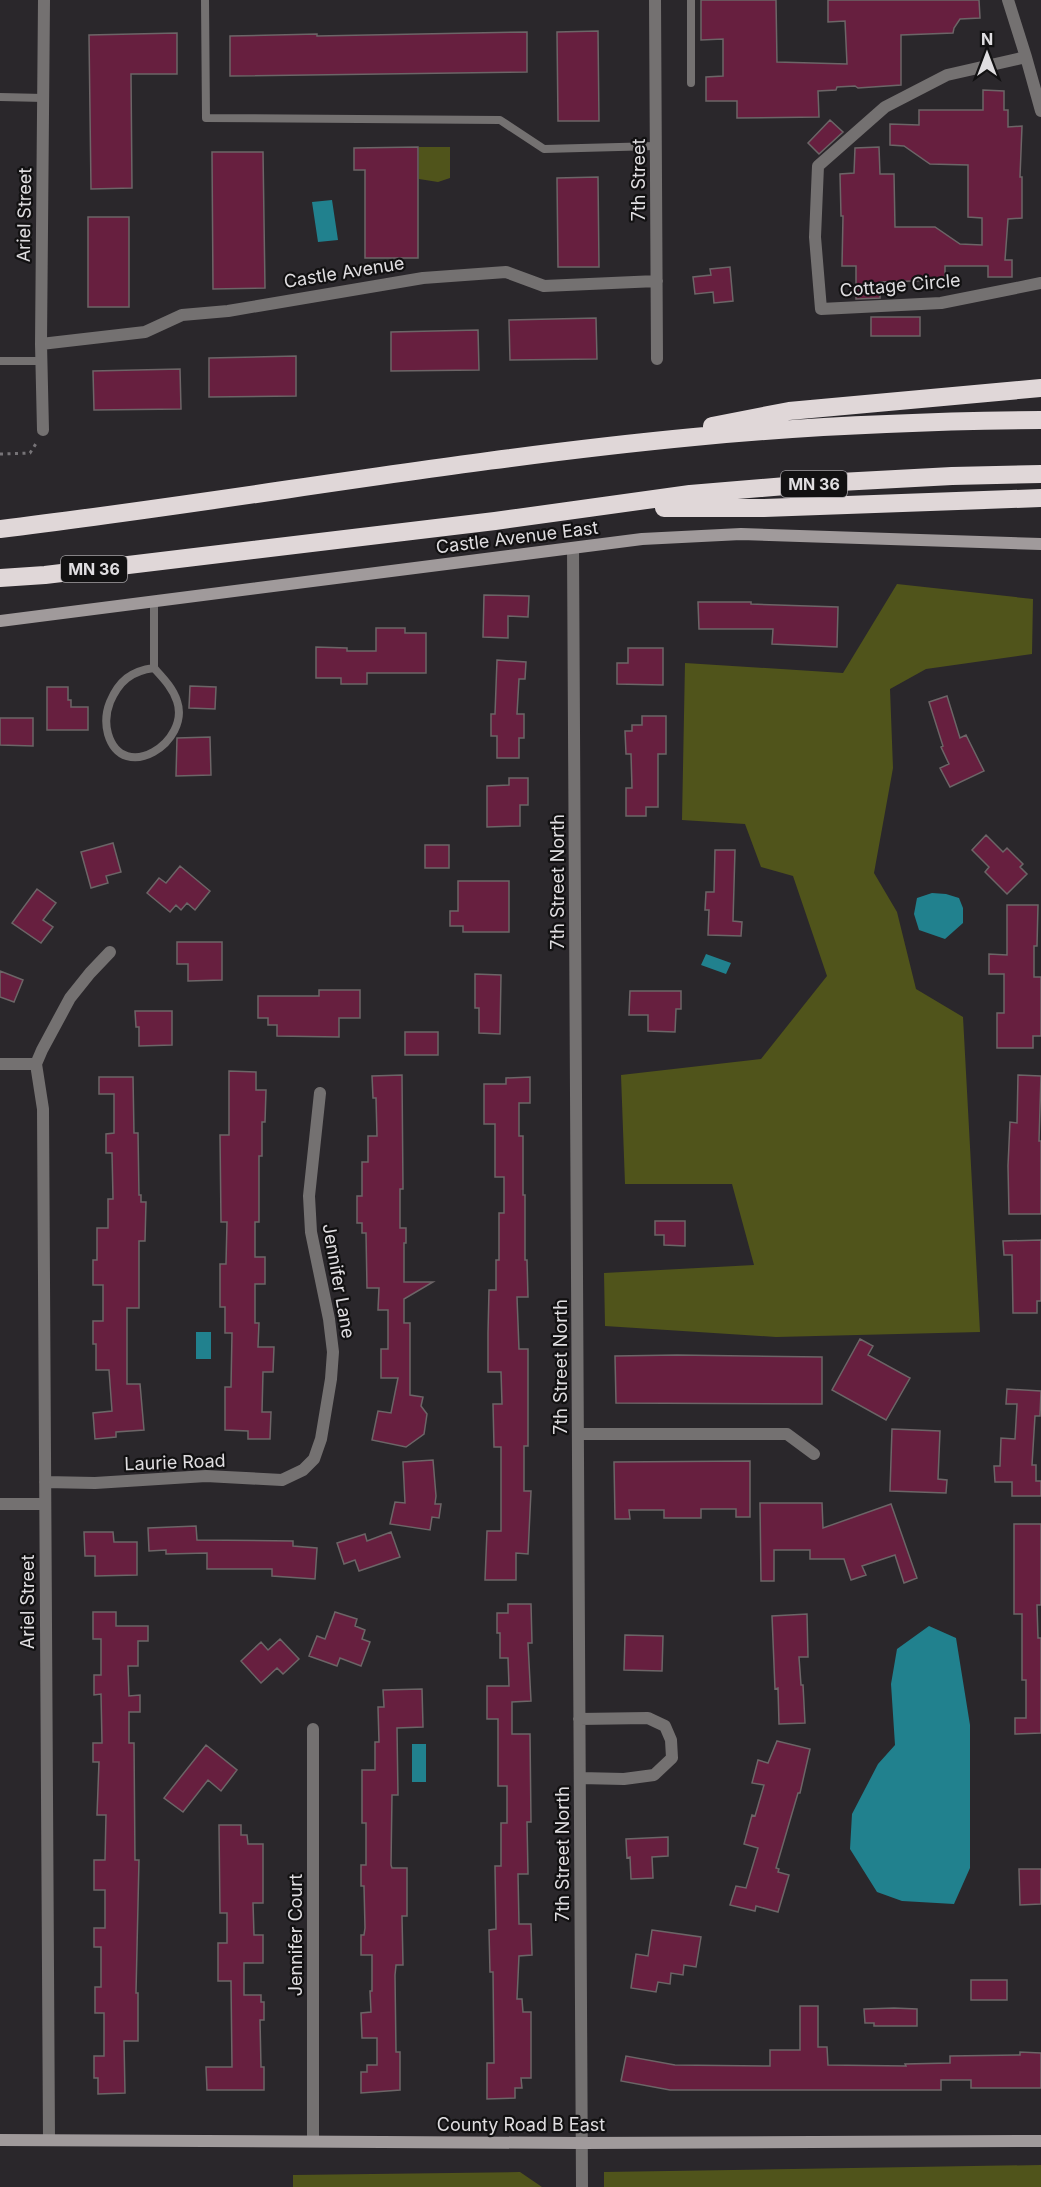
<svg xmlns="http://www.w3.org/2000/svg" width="1041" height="2187" font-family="Inter,sans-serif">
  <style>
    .green { fill: #50541b }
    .water { fill: #21818e }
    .building { fill: #671f3f; stroke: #6c6567; stroke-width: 1.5 }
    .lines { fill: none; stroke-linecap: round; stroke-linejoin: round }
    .path { stroke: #767377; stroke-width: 3; stroke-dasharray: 3 4.5; stroke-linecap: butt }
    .lane { stroke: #747171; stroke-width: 8 }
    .street { stroke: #747171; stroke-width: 12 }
    .secondary { stroke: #a09a9b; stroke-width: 12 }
    .highway { stroke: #e0d7d8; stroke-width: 18 }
    .labels { text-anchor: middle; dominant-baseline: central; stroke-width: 4.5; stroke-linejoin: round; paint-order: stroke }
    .shield { fill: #121112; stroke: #a2a0a3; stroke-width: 1.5 }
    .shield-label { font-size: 16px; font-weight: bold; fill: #e0dee1 }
    .street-label { font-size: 18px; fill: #e0dee1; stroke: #121112 }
  </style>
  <rect width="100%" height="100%" fill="#2a272b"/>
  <!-- green -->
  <path class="green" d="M419 147H450V178L438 182 419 179Z
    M897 584 1033 599 1032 654 926 669 890 689 893 768 874 873 897 912 916 989 963 1017 980 1332 776 1337 605 1326 604 1273 754 1265 732 1184H625L621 1075 761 1059 827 976 793 876 761 867 745 824 682 820 685 663 843 673Z
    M1041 2165V2187H604V2172Z
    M520 2172 542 2187H293V2175Z"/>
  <!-- water -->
  <path class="water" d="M332 200 338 240 318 242 312 202Z
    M932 893 946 894 959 898 963 908V923L945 939 919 930 914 914 917 898Z
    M706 954 731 963 726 974 701 965Z
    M196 1332H211V1359H196Z
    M929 1626 956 1638 970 1725V1868L954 1904 902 1901 877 1892 850 1849 852 1814 878 1764 895 1745 891 1684 897 1649Z
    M412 1744H426V1782H412Z"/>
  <!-- building -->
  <path class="building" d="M701 0H776L777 62 847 64 845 21 828 22V0H979L980 18 960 19 954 28 953 33 901 35V85L858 88 855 86 837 87 836 90 818 91 819 117 737 118V101H706V77L723 76V39L701 40Z
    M598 31 599 121H558L557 32Z
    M527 32V72L230 76V36L317 34V36Z
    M177 33V74H131L132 188 91 189 89 35Z
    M983 90 1004 91V110H1008V127L1022 126 1020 177H1022V218L1008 219 1005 260H1012V277H988V266H945V280L880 282V298L856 299V266H842L843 216H841L840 174 854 173 855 148 879 147 880 174H894L895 227H935L960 244 982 245V218L968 217V165L930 164 904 146 890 145V124L919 125V110H983Z
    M830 120 843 132 819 154 808 143Z
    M418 147V258H365V170H354V148Z
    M212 152H263L265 288 213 289Z
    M598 177 599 267H558L557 178Z
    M88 217H129V307H88Z
    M730 267 733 301 714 303 713 292 695 294 693 277 711 275 710 269Z
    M871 317H920V336H871Z
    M596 318 597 359 510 360 509 320Z
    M478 330 479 370 391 371V332Z
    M296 356V396L209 397V358Z
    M180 369 181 409 94 410 93 371Z
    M484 595 529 596 528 617 508 616V638L483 637Z
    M698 602H751V604L838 607 837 647 772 644 773 629H699Z
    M376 628H405V633H426V673H367V684H341V678H316V647L347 648V651H376Z
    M628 648H663V685L617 684V663H628Z
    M497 660 526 662 525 679H519L517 714H524V738H519V758H497V736H491V714H495Z
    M190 686 216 687 215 709 189 708Z
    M47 687H68V700H71V707H88V730H47Z
    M947 696 960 738 966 735 984 771 950 787 940 768 949 764 941 747 943 746 929 702Z
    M642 716H666V754H658V807H646V816H626V788H632L631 754H626L625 731H632V725H642Z
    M0 718H33V746L0 745Z
    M210 737 211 775 176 776 177 738Z
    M509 778H528V805H520V826L487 827V786L509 785Z
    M986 835 1003 852 1007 848 1023 864 1020 867 1027 874 1007 894 985 872 989 867 972 850Z
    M113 843 121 872 106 876 108 883 91 888 81 852Z
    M425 845H449V868H425Z
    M715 850H735L733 921 742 922 741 936 708 935 709 910H705L706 892H714Z
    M180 866 210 891 195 910 187 903 181 910 176 905 170 912 147 893 159 878 166 883Z
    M458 881H509V932H463V926H450V911H458Z
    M37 889 56 903 43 920 53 927 41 943 12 923Z
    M1007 905H1038L1037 946H1034V977H1041V1036H1033V1048H997V1013H1004V974H989V954L1007 955Z
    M177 942H222V980L188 981V964H177Z
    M0 971 23 980 14 1002 0 997Z
    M475 974 501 975 500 1034 479 1033V1008H475Z
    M319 990H360V1018H339V1037L277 1036V1025H268V1018H258V996H319Z
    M630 991H681V1009H676L675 1032 648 1031V1015H629Z
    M135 1011H172V1045L139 1046V1027H136Z
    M405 1032H438V1055H405Z
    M229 1071 256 1072V1090H266L265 1122H262V1156H259V1222H255V1257H265V1284H255V1323H259L258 1347H274L273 1372H263L262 1412H271L270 1439H248V1431L225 1430V1387H231L232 1333H225V1307H220V1264H226L227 1222H221L220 1135H229Z
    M402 1075 403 1189H400V1228H406V1243H404V1282H433L404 1299V1323H410V1395L423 1397 421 1406 427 1414 424 1434 406 1447 372 1440 378 1411 391 1413 398 1378H381V1349H388V1310H378L379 1288H367L366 1233H362V1223H357V1196H362V1162H368V1136H377L376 1098H373L372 1076Z
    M1018 1075 1041 1076 1039 1141H1041V1214H1009L1008 1166 1010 1122 1017 1123Z
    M99 1077H133L134 1133H138L139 1195H141V1202H146L145 1241H139V1308H127V1384H140L144 1430 116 1432V1437L95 1439 93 1413 112 1411 109 1370H96V1344H93V1321H103V1285H93V1260H97V1228H108V1199H113L112 1153H106V1134L114 1133V1094H99Z
    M530 1077V1103H519V1136H523V1195H525V1260H527L528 1297H517L519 1349H528V1446H524V1491H531L528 1554 516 1553V1580H485L487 1531H501V1447H494L493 1404H502L501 1372H488V1333L489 1290H496V1260H499V1213H504V1177H495V1124H484V1084H506V1078Z
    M655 1221H685V1246L664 1245V1235H655Z
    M1041 1240V1301H1037V1313H1013L1012 1255H1004L1003 1241Z
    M860 1339 873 1346 868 1355 910 1378 886 1420 832 1390Z
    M677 1355 822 1357V1404L616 1403 615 1356Z
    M1007 1389 1041 1391 1040 1416H1035L1032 1465H1036V1481H1041V1496H1012V1482H995L994 1466H1000L1001 1438 1015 1439 1017 1404H1006Z
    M892 1429 940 1431 938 1479 947 1480 946 1493 890 1491Z
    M433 1460 436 1496 435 1504H441L439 1518 432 1517 430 1530 390 1524 395 1502 405 1503 403 1462Z
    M750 1461V1517H736V1509H701V1518H664V1510H629L630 1519H615L614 1462Z
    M760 1503H822L823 1528 891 1504 917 1578 904 1583 895 1555 862 1566 866 1575 851 1580 844 1559H810V1550H774V1581H761Z
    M1014 1524H1041V1605H1037L1038 1638H1041V1733L1015 1734V1718H1026V1680H1022V1614H1014Z
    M196 1526 197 1540 293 1541V1546L317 1548 315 1579 272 1576V1569H207V1553L166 1554V1550L149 1551 148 1528Z
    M84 1532H113L114 1542H137V1575L95 1576V1556H85Z
    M391 1532 400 1557 359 1571 355 1560 344 1564 337 1543 365 1534 367 1541Z
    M508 1604H531L532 1643H528L531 1701 512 1702V1734H530L531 1822H527L528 1874H518L519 1924H531L532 1955 519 1956 517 1999H522L523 2012H531V2078H521L522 2088H515V2098L487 2099V2063H494L493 1972H490L489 1930 496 1929 495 1866H501V1823H507V1786H498V1719H487V1686H509L508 1658H500V1633H497V1613H508Z
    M93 1612H116V1626H148V1641H138V1666H128L129 1696 140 1695V1712H129V1743H134L135 1860H139L136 1993H138V2041H124L125 2093 98 2094V2078H94V2056H104V2013H95V1987H101V1947H94V1928H105V1890H94V1860H105L106 1815H97L99 1762H93V1743H102L101 1694 94 1695V1675H101V1639H93Z
    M335 1612 357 1619 355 1626 365 1630 362 1639 370 1642 361 1666 340 1658 337 1666 309 1656 317 1636 325 1639Z
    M807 1614 808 1657H799L801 1685H803L805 1723 779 1724 778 1688 775 1689 772 1616Z
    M625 1635 663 1636 662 1671 624 1670Z
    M280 1639 299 1659 283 1674 277 1668 261 1683 241 1661 261 1642 268 1650Z
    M422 1689 423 1727 397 1728 398 1795H392L391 1865 392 1868H407V1916H402L403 1965H396L395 1975 396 2052H400V2090L361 2093V2072H367V2065H377V2038H362L361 2013 371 2012 370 1991H372V1955H361V1935H364L365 1928 364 1886H361V1865H366V1823H362V1770H375V1742H379L378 1707H384L383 1690Z
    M777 1741 810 1749 800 1793H798L776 1868 779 1869 778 1872 789 1875 778 1912 756 1906 755 1911 730 1905 736 1886 746 1888 758 1848 744 1844 752 1815 755 1816 764 1785 752 1783 758 1760 768 1763Z
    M206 1745 237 1770 221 1791 208 1780 183 1812 164 1798Z
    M219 1825H241V1835H247L248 1844H263V1903H253L254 1935H263V1963H244V1995H261V2002H264V2020H260L261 2067H264V2090H207L206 2067H232L231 1981H218V1943H227V1913H220Z
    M668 1837V1856L652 1857 653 1878 631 1879 630 1857 627 1858 626 1839Z
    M1019 1869H1041V1904L1020 1905Z
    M652 1930 701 1937 696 1967 684 1965 683 1975 671 1973 670 1984 658 1982 656 1992 631 1988 636 1954 648 1956Z
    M971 1980H1007V2000H971Z
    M800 2006H818V2047H827L828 2065 906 2066 905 2064 950 2063V2056L1020 2055V2052L1041 2053V2088H971V2080H941V2090H670L621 2081 626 2056 675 2065 770 2066V2050H800Z
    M894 2008 917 2009V2026H874V2023H865L864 2009Z"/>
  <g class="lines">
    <!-- path -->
    <path class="path" d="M0 454 30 453 37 442"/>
    <!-- lane -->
    <path class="lane" d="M205 0 206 118 500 120 544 149 656 146
      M691 0V83
      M0 97 44 98
      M0 361H41
      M154 601V668C163 678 173 688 177 701 191 742 123 785 108 734 105 723 106 712 110 702 119 681 131 671 154 668"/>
    <!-- street -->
    <path class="street" d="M655 0 657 359
      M1008 0 1026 57
      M1041 111 1026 57 947 75 885 107 818 166 815 237 821 309 941 303 1041 283
      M41 344 145 332 182 315 228 311 423 278 506 272 544 286 657 281
      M43 430 41 344 44 0
      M573 548 582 2187
      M0 1064H36
      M578 1434H787L814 1454
      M45 1482 95 1483 206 1476 282 1480 303 1470 314 1459 321 1439 331 1379 333 1352 329 1319 311 1232 309 1196 320 1093
      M0 1504H44
      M579 1719 648 1718 665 1726 671 1740 672 1758 654 1775 624 1779 580 1778
      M313 1729V2141
      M49 2140 43 1109 36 1064 42 1050 70 998 90 973 110 952"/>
    <!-- secondary -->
    <path class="secondary" d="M0 621 642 539 741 534 1041 544
      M0 2140 582 2143 1041 2141"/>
    <!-- highway -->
    <path class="highway" d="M712 426 789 411 1041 388
      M664 508H764L1041 498
      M0 529C232 501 462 459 694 437 809 426 925 421 1041 420
      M0 578 45 575 495 521 690 494 821 483 952 476 1041 474"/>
  </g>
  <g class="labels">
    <!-- shield labels -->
    <g class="shield">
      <rect x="781" y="471" width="66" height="26" rx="4.5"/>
      <rect x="61" y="556" width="66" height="26" rx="4.5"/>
    </g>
    <g class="shield-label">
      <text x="814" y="484">MN 36</text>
      <text x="94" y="569">MN 36</text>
    </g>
    <!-- street labels -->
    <g class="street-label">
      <text transform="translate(638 180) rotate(-90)">7th Street</text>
      <text transform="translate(24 215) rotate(-89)">Ariel Street</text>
      <text transform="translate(344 272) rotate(-9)">Castle Avenue</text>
      <text transform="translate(900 285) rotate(-5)">Cottage Circle</text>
      <text transform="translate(517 537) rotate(-7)">Castle Avenue East</text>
      <text transform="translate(557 882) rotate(-90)">7th Street North</text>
      <text transform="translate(339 1281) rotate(80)">Jennifer Lane</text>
      <text transform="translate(560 1367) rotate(-90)">7th Street North</text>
      <text transform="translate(175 1462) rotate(-2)">Laurie Road</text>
      <text transform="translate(27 1602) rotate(-90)">Ariel Street</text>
      <text transform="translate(562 1854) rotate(-90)">7th Street North</text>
      <text transform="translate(295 1935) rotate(-90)">Jennifer Court</text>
      <text x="521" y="2124">County Road B East</text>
    </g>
  </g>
  <!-- north arrow -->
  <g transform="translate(987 54)" stroke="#121112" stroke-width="4.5" paint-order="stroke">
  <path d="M0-4.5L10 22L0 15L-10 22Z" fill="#e0dee1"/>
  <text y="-9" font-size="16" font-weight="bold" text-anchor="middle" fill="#e0dee1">N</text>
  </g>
</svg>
